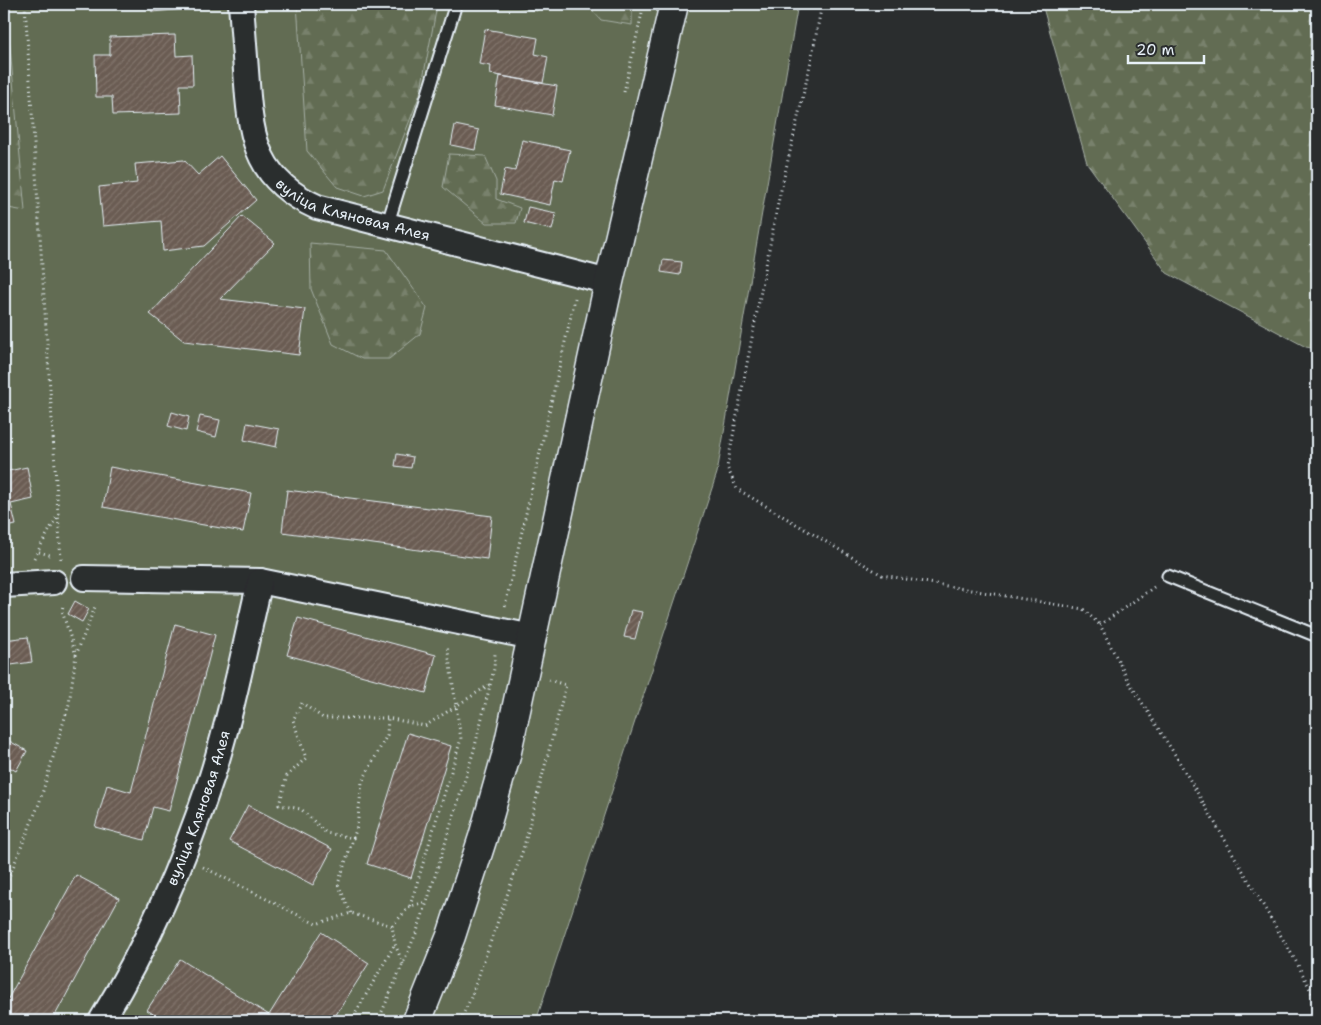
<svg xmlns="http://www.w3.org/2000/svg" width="1321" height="1025" font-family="'Shantell Sans',sans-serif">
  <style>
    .grass { fill: #626c52; stroke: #a5aea5 }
    .forest { fill: url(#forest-firs); stroke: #a5aea5 }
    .building { fill: url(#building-hatch); stroke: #e8f1f8 }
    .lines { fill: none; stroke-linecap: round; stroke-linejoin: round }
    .service-casing { stroke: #e8f1f8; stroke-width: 15 }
    .minor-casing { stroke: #e8f1f8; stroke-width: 28 }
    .tertiary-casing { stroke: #e8f1f8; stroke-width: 31 }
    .path { stroke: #e8f1f8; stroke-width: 3; stroke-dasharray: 1 4; stroke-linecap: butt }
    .service { stroke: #2a2d2e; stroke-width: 11 }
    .minor { stroke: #2a2d2e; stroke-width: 24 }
    .tertiary { stroke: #2a2d2e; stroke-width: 28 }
    .labels { text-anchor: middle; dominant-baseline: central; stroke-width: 5; stroke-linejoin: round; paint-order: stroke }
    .street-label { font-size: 15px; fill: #e8f1f8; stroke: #2a2d2e }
  </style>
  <defs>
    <pattern id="forest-firs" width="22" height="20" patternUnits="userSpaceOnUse" patternTransform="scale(1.25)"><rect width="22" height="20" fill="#626c52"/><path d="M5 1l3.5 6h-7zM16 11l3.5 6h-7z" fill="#78816c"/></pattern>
    <pattern id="building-hatch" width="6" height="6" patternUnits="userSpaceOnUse" patternTransform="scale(1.25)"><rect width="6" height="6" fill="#6b5c52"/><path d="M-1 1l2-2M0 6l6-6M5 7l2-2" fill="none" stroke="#80746c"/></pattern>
  </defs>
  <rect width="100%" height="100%" fill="#2a2d2e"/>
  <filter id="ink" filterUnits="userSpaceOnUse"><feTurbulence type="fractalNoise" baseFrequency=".02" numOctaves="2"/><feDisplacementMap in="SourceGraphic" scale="10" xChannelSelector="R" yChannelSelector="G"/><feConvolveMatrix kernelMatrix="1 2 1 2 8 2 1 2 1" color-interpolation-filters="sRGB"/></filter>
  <g filter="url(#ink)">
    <!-- grass -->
    <path class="grass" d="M4 4H798L717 473 536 1021H4Z"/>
    <!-- forest -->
    <path class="forest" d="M4 4H6L25 211 8 208 4 198Z
      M297 4H432L436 11 420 94 383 190 364 196 337 187 307 151Z
      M507 4H539L537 11Z
      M587 4H632V25L601 20Z
      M1042 4H1317V349L1306 347 1167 273 1087 163Z
      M449 154 485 156 496 181V199L520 208 516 223H486L443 187Z
      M310 243 386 250 427 308 420 334 389 359H362L333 344 311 289Z"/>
    <!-- building -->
    <path class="building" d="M151 4H185V9L152 12Z
      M485 29 538 38 535 54 548 57 543 83 490 74 491 66 479 64Z
      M175 35 176 56 192 55 193 85H180L181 113 113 115 112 97H96L95 55H110V37Z
      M500 76 557 86 552 115 495 105Z
      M455 125 479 130 475 150 451 145Z
      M522 140 570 150 563 181 555 179 550 205 500 194 505 169 515 171Z
      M220 156 256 200 204 246 163 251 161 221 103 226 99 187 137 183 135 164 184 160 198 175Z
      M528 207 556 213 552 230 524 223Z
      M242 216 275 243 220 299 305 309 299 355 184 341 150 314Z
      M663 260 682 262 680 275 661 272Z
      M172 412 189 417 186 431 168 426Z
      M200 416 220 420 216 437 196 432Z
      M247 423 279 429 276 447 244 440Z
      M397 454 413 457 411 468 395 466Z
      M27 467 33 499 11 504 16 525 4 527V472Z
      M110 467 251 493 243 532 103 507Z
      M287 490 492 516 487 559 282 532Z
      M75 601 89 609 82 622 68 614Z
      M631 610 642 612 635 639 624 637Z
      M298 618 436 655 426 693 287 655Z
      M175 624 215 635 169 811 153 807 144 840 95 827 107 785 131 792Z
      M28 637 32 662 4 666V640Z
      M4 676 7 704 4 705Z
      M408 733 451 746 411 878 367 864Z
      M4 738 27 751 16 771 4 764Z
      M248 805 332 849 313 885 229 841Z
      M76 875 119 898 52 1021H4V1006Z
      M321 932 369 963 332 1021H164L147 1010 180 959 269 1015Z"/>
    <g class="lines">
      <defs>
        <path id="service" d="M387 226 454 10 452 4
          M1168 576 1317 636"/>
        <g id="minor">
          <path id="s1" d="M241 4C243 30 245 57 247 84 251 142 259 181 317 207L609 282"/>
          <path d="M84 578 260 581 532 637"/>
          <path d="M4 585 54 582"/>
          <path id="s2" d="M101 1021C148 945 184 861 212 776 232 712 245 646 260 581"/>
        </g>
        <path id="tertiary" d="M417 1021 451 936 483 837 506 756 609 282 674 4"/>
      </defs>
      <!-- service casing -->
      <use href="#service" class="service-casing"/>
      <!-- minor casing -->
      <use href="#minor" class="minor-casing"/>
      <!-- tertiary casing -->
      <use href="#tertiary" class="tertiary-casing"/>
      <!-- path -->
      <path class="path" d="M25 4 61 559
        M822 4 811 61 778 203 727 467 737 489 882 575 1083 609 1100 625
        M624 92 644 4
        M39 552 53 556
        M34 558 59 513
        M1154 587 1100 625 1129 682 1177 758 1298 965 1317 1003
        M505 606 575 298
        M76 655 95 607
        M354 838 326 833 301 809 279 805 287 776 306 758 293 720 302 703 323 718H388L425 726 489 685
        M203 867 316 924 351 913 392 926
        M4 889 39 804 69 704 76 655 62 611 63 605
        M410 906 461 739 447 645
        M351 913 338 884 357 827 362 782 387 735 388 718
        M403 964 395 944 392 926 410 906 427 902
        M351 1021 395 944
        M378 1021 417 931 427 902 474 750 494 669 495 654
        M460 1021 470 1000 523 850 566 685 549 680"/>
      <!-- service -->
      <use href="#service" class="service"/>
      <!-- minor -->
      <use href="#minor" class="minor"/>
      <!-- tertiary -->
      <use href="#tertiary" class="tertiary"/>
    </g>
  </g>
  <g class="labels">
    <!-- street labels -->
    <g class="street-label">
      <text stroke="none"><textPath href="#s1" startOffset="266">вуліца Кляновая Алея</textPath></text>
      <text stroke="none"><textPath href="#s2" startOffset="235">вуліца Кляновая Алея</textPath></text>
    </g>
  </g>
  <!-- margin -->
  <rect width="1321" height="1025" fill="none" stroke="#2a2d2e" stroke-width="20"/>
  <rect x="10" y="10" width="1301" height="1005" fill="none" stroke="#e8f1f8" stroke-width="2" filter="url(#ink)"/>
  <!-- scale -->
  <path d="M1128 55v8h76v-8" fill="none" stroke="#e8f1f8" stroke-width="2.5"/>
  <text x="1136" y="55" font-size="15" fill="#e8f1f8" stroke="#2a2d2e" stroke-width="4" paint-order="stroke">20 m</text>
</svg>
